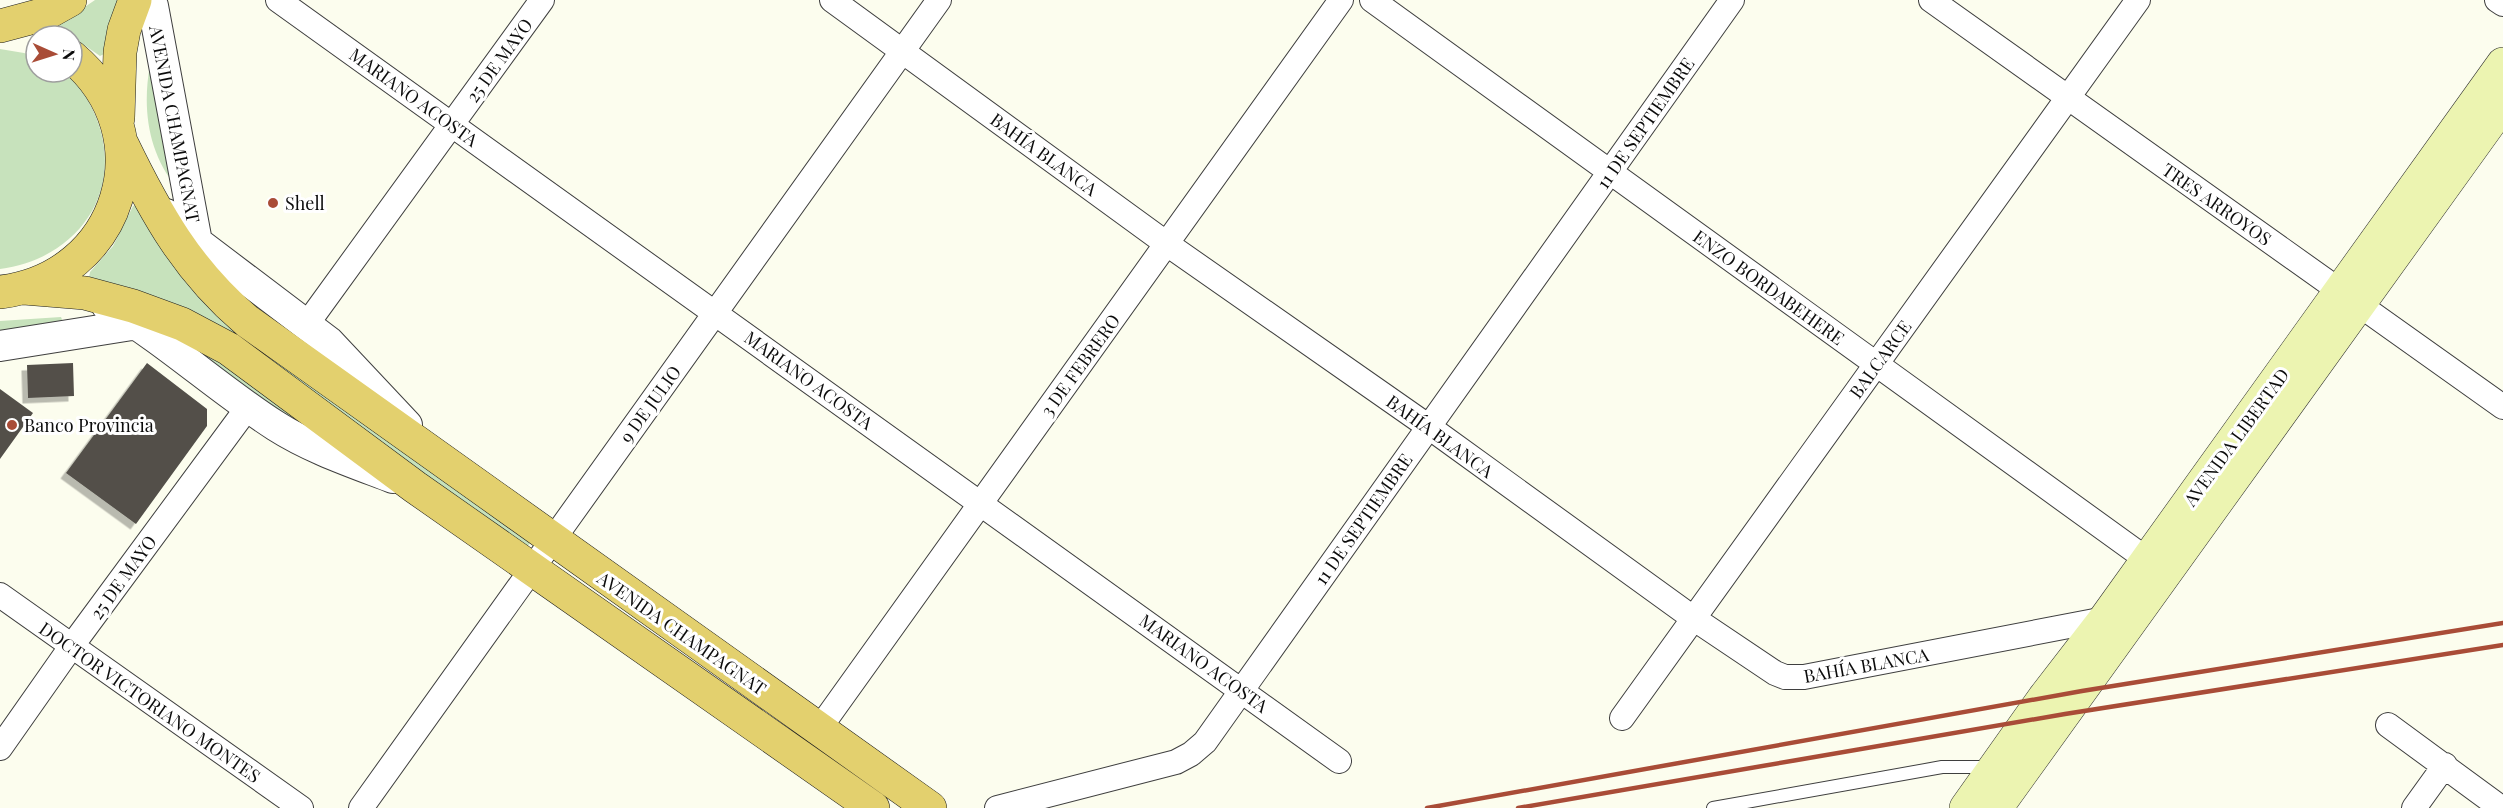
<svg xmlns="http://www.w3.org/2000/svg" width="2503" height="808" font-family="'Playfair Display',serif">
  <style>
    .grass { fill: #c7e2bc }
    .building { fill: #53504a; filter: url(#shadow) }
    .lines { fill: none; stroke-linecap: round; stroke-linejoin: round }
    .service-casing { stroke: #3f3f3f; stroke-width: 14 }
    .minor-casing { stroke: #3f3f3f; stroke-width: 26 }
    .tertiary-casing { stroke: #3f3f3f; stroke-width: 32 }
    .secondary-casing { stroke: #2e2e2e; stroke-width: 34 }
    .trunk-casing { stroke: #1d1d1d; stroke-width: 34 }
    .service { stroke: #fff; stroke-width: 12 }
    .minor { stroke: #fff; stroke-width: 24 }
    .tertiary { stroke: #fff; stroke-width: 30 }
    .secondary { stroke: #ecf4b1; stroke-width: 33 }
    .trunk { stroke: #e3d06e; stroke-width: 33 }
    .rail { stroke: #a94c37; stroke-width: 4.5 }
    .poi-dot { fill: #a94c37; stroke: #fff; stroke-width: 2 }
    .labels { text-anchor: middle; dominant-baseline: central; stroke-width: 6; stroke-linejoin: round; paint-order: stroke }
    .street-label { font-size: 18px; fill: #0c0c0c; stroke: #fff }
    .poi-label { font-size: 18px; fill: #0c0c0c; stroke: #fff; text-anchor: start }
  </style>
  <defs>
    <filter id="shadow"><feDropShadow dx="-5.5" dy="5.5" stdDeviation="0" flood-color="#0004"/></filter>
  </defs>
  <rect width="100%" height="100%" fill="#fcfdee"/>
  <!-- grass -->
  <path class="grass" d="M95 0H122L104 54 100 56 57 26Z
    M0 49 24 53 36 57V72C44 72 57 70 63 73 78 81 90 102 96 117 126 192 77 259 0 269Z
    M150 65 177 188C148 153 142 109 150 65Z
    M137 205 160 238 531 542 527 547 89 278 90 272 113 246 133 206Z
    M61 317 63 322 0 335V321Z
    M187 338 316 428 314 436 185 345Z"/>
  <!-- building -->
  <path class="building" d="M73 363 74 396 28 398 27 365Z
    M147 363 207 409V426L136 524 66 473Z
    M0 389 33 413 0 459Z"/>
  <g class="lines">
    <defs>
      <path id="service" d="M1713 808 1942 767H1991"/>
      <path id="minor" d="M278 0 1339 761
        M832 0 1167 244 1429 427 1693 618 1775 673 1785 677H1804L2105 619
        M1372 0 2160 569
        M1931 0 2503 407
        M2497 0 2503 4
        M307 324 542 0
        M0 595 301 808
        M1622 718 2138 0
        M2388 725 2501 808
        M819 729 1341 0
        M0 748 71 647 248 407
        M361 808 939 0
        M997 808 1176 762 1191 754 1205 742 1732 0
        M2414 808 2445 765"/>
      <path id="tertiary" d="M153 6 197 242
        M166 214 197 242 329 342 407 425
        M107 306C167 341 218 389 276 426 312 449 354 463 393 478
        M0 346 138 324"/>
      <path id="secondary" d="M1966 808 2044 698 2105 619 2503 64
        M1996 808 2503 104"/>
      <path id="trunk" d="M0 26 45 14 70 0
        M118 118 120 52 124 30 135 0
        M122 144C156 214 187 270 247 321L930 808
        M24 288 85 293 133 306 182 324 229 349 415 487 873 808
        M0 292C121 278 165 135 72 57"/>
    </defs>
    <!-- service casing -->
    <use href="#service" class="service-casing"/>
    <!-- minor casing -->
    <use href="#minor" class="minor-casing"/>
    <!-- tertiary casing -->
    <use href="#tertiary" class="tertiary-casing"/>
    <!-- secondary casing -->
    <use href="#secondary" class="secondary-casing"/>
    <!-- trunk casing -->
    <use href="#trunk" class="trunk-casing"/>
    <!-- service -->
    <use href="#service" class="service"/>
    <!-- minor -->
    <use href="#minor" class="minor"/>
    <!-- tertiary -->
    <use href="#tertiary" class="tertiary"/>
    <!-- secondary -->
    <use href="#secondary" class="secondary"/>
    <!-- trunk -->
    <use href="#trunk" class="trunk"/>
    <!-- rail -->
    <path class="rail" d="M1427 808 2082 691 2503 623
      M1518 808 2065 714 2503 645"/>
  </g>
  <!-- markers -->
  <g class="poi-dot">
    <circle cx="273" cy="203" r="6"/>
    <circle cx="12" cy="425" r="6"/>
  </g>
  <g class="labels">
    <!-- street labels -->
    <g class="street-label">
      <text transform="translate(499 60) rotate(-54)">25 DE MAYO</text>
      <text transform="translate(414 97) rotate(36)">MARIANO ACOSTA</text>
      <text transform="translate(1645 123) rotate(-55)">11 DE SEPTIEMBRE</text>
      <text transform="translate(175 124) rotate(79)">AVENIDA CHAMPAGNAT</text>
      <text transform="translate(1044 154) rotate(36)">BAHÍA BLANCA</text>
      <text transform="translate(2217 204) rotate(35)">TRES ARROYOS</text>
      <text transform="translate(1769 287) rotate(36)">ENZO BORDABEHERE</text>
      <text transform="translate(1880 359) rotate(-54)">BALCARCE</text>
      <text transform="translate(1080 365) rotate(-54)">3 DE FEBRERO</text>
      <text transform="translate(809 380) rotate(36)">MARIANO ACOSTA</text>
      <text transform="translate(650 404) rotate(-54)">9 DE JULIO</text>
      <text transform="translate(1440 436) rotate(36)">BAHÍA BLANCA</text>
      <text transform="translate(2236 437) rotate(-54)">AVENIDA LIBERTAD</text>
      <text transform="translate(1363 519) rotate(-55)">11 DE SEPTIEMBRE</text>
      <text transform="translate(123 577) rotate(-54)">25 DE MAYO</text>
      <text transform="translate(682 633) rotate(35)">AVENIDA CHAMPAGNAT</text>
      <text transform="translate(1204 663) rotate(36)">MARIANO ACOSTA</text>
      <text transform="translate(1866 665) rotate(-10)">BAHÍA BLANCA</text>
      <text transform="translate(150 702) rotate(35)">DOCTOR VICTORIANO MONTES</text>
    </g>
    <!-- poi labels -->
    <g class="poi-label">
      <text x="285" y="203">Shell</text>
      <text x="24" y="425">Banco Provincia</text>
    </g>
  </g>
  <!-- north arrow -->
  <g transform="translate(54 54) rotate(93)"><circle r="28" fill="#ffffff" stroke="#9e9e9e" stroke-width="1.5"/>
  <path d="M0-4.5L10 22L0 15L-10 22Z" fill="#a94c37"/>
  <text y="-9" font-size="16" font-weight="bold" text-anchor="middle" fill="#0c0c0c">N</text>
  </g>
</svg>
